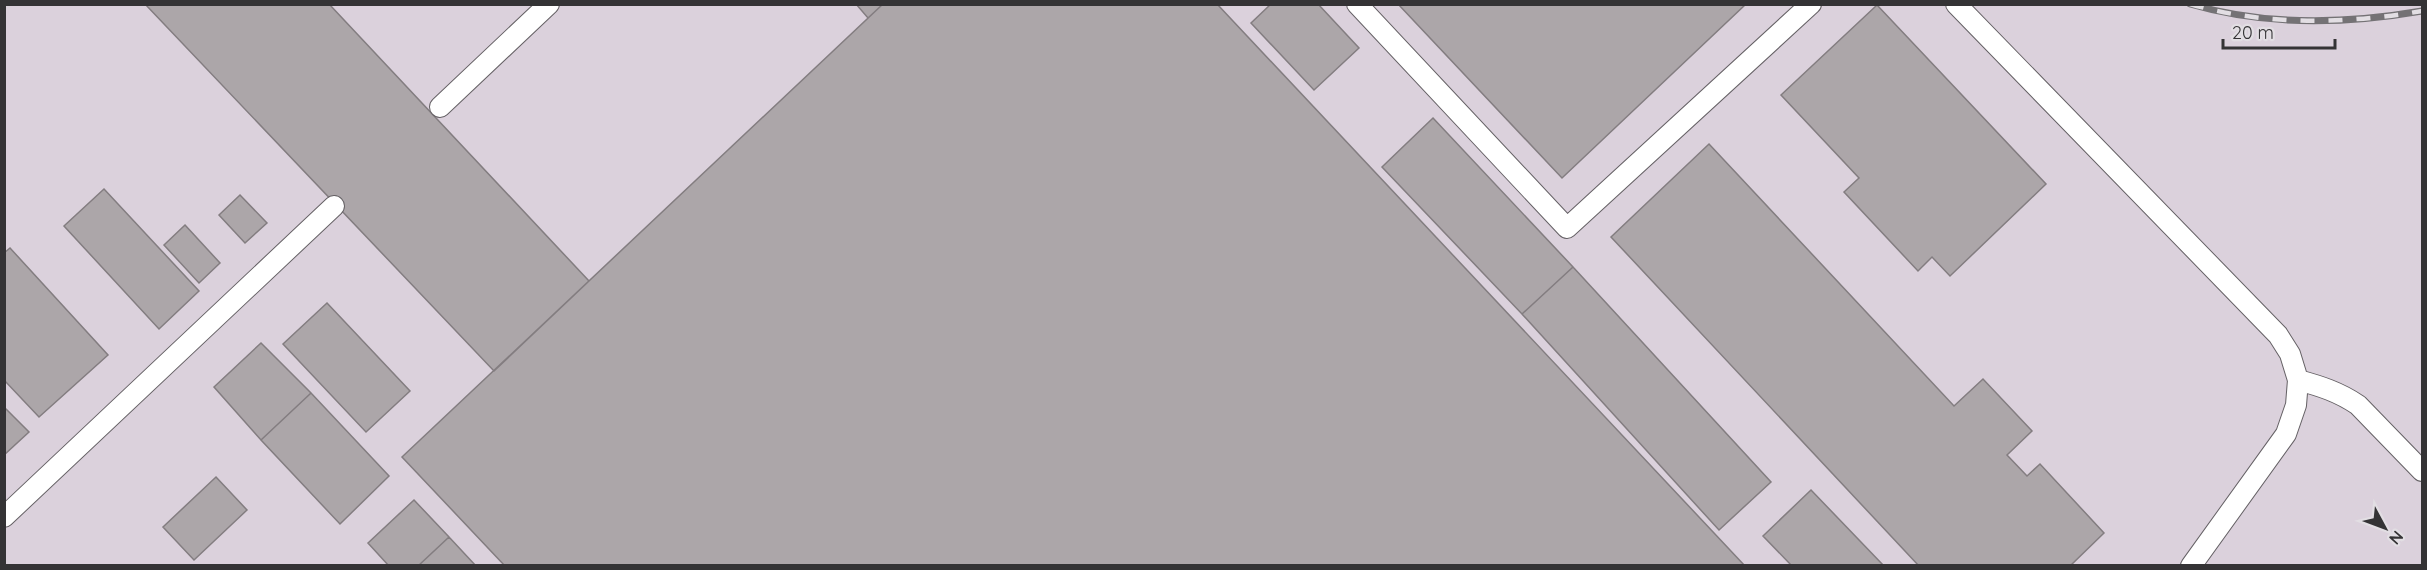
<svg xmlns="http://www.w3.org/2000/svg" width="2427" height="570" font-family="Quicksand,sans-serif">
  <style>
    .built { fill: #dbd1dc }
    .building { fill: #aca6a9; stroke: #837d80; stroke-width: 1.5 }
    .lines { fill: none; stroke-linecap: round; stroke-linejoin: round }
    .service-casing { stroke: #656165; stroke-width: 22 }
    .service { stroke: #fff; stroke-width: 20 }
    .rail-casing { stroke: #747275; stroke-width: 7 }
    .rail { stroke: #e2dee3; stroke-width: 4.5; stroke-dasharray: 14; stroke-linecap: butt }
  </style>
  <rect width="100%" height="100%" fill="#e2dee3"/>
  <!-- built -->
  <path class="built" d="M5 5H2422V565H5Z"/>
  <!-- building -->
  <path class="building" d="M145 4H329L589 281 494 371Z
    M856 4H883L868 18Z
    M883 4H1217L1745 566H505L402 457Z
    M1271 4H1318L1359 48 1314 90 1251 23Z
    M1398 4H1746L1562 178Z
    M1877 5 2046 184 1950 276 1932 257 1918 271 1844 192 1859 178 1781 95Z
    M1433 118 1573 267 1522 314 1382 167Z
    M1709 144 1954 406 1983 379 2032 431 2007 455 2027 476 2040 464 2104 533 2070 566H1919L1611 237Z
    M104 189 199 291 159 329 64 226Z
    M240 195 267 223 245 243 219 215Z
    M185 225 220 263 199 283 164 245Z
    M10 248 108 355 39 417 4 380V253Z
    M1573 267 1771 482 1719 530 1522 314Z
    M327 303 410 391 366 432 283 344Z
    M261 343 311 393 261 440 214 387Z
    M311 393 389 476 340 524 261 440Z
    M4 407 29 432 4 455Z
    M216 477 247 510 194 560 163 527Z
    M1811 490 1884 566H1792L1763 536Z
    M414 500 449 537 418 566H389L368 543Z
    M449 537 476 566H418Z"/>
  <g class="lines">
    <defs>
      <path id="service" d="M1357 4 1567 228 1811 4
        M1956 4 2278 335 2290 354 2298 380 2296 405 2286 434 2191 566
        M440 107 549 4
        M2298 380C2320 386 2339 392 2358 405L2422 471
        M4 517 334 206"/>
    </defs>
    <!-- service casing -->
    <use href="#service" class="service-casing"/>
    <!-- service -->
    <use href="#service" class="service"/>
    <defs>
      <path id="rail" d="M2190 4C2265 26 2346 24 2422 11"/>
    </defs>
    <!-- rail casing -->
    <use href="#rail" class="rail-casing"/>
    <!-- rail -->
    <use href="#rail" class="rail"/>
  </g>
  <!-- border -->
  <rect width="2427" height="570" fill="none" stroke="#343335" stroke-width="12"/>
  <!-- north arrow -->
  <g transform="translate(2385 528) rotate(131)" stroke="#e2dee3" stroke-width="4.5" paint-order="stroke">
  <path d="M0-4.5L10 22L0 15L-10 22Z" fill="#343335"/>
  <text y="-9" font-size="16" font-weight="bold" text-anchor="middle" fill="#343335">N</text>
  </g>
  <!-- scale -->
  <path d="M2223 39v9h112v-9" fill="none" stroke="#343335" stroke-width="3"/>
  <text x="2232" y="39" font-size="18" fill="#343335" stroke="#e2dee3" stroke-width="4.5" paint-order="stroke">20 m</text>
</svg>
